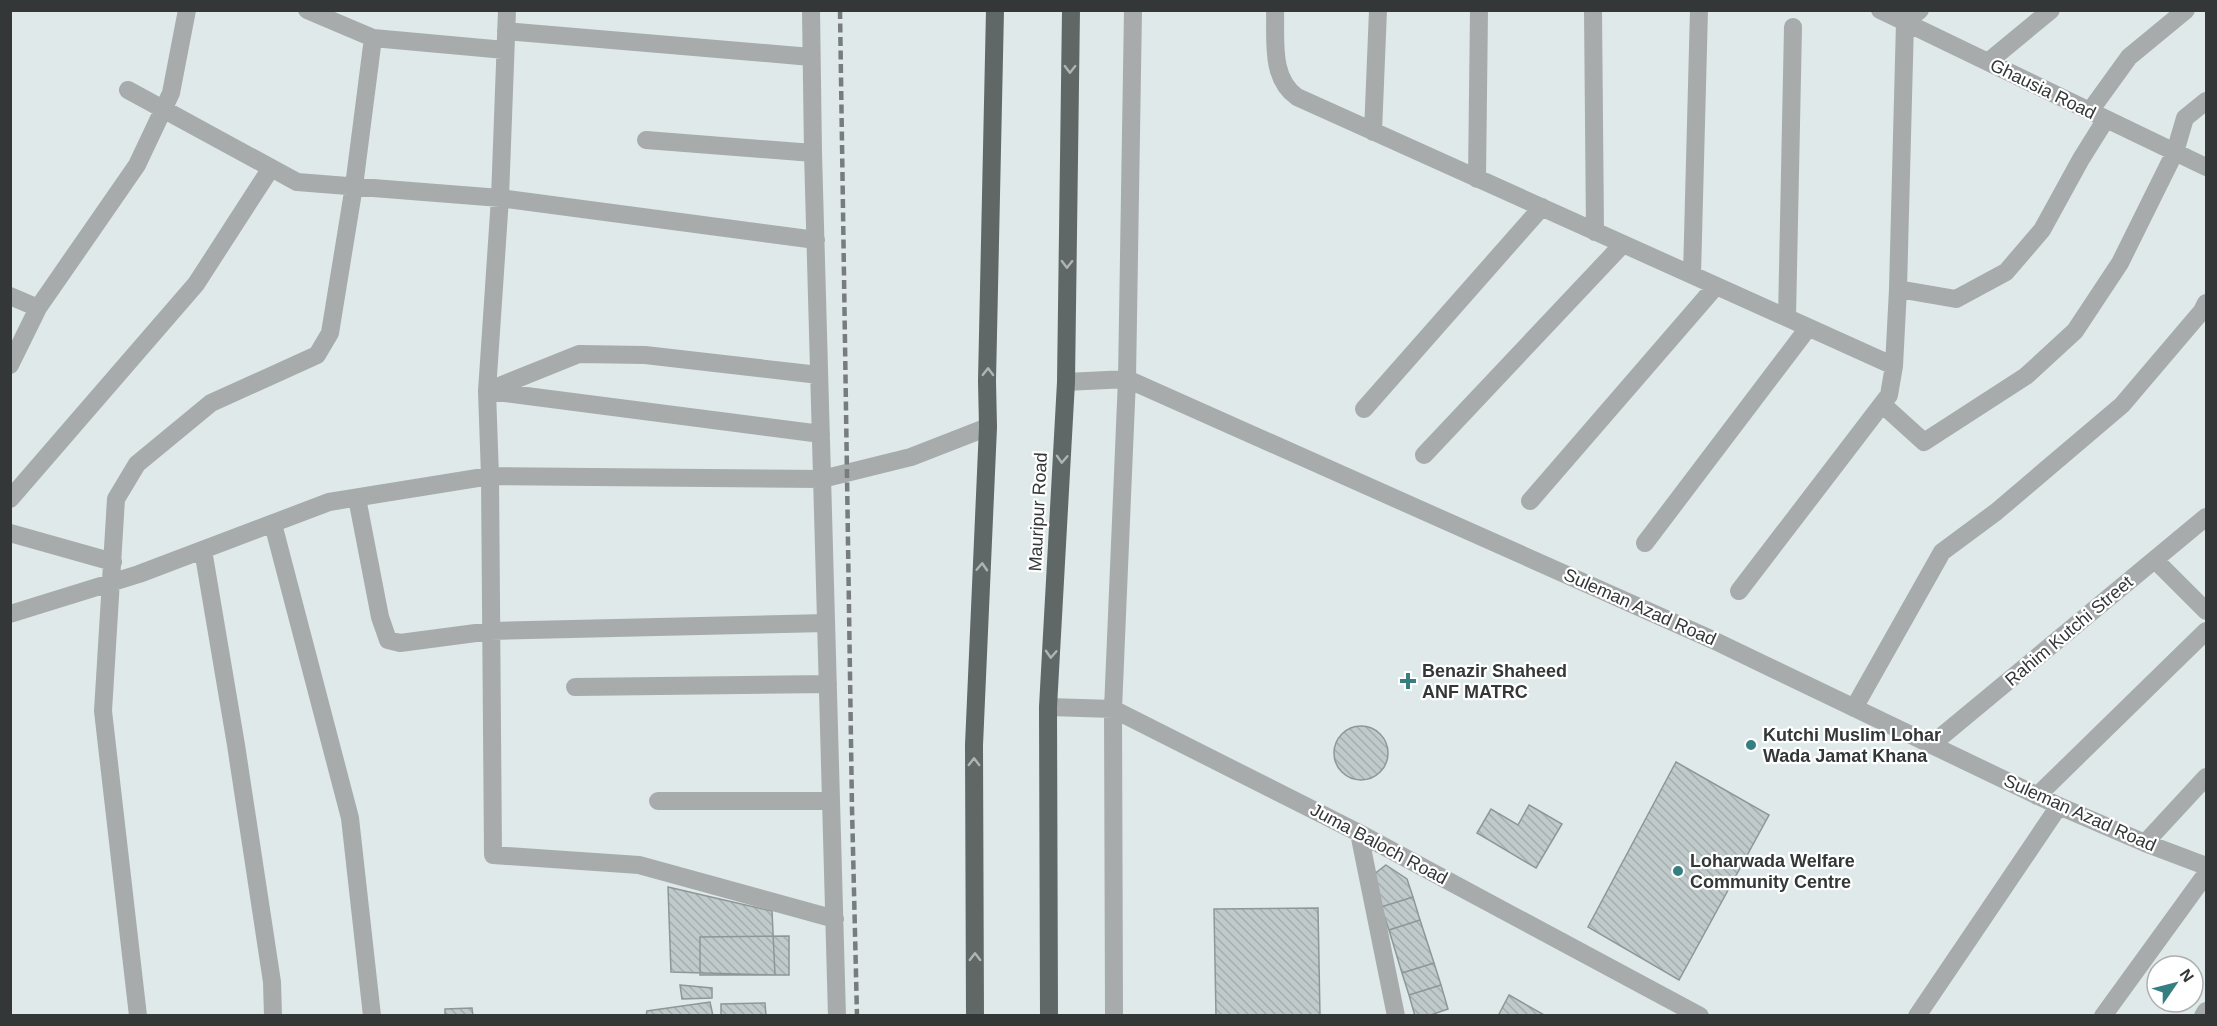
<svg xmlns="http://www.w3.org/2000/svg" width="2217" height="1026" font-family="Helvetica,sans-serif">
  <style>
    .building { fill: url(#building-back-hatch); stroke: #8e9797; stroke-width: 1.5 }
    .lines { fill: none; stroke-linecap: round; stroke-linejoin: round }
    .minor { stroke: #a7abab; stroke-width: 18 }
    .highway { stroke: #5f6867; stroke-width: 18 }
    .rail { stroke: #777d7d; stroke-width: 4.5; stroke-dasharray: 9 4.5; stroke-linecap: butt }
    .oneway { stroke: #afb4b3 }
    .poi-dot { fill: #367f80; stroke: #fff; stroke-width: 2 }
    .labels { text-anchor: middle; dominant-baseline: central; stroke-width: 4.5; stroke-linejoin: round; paint-order: stroke }
    .street-label { font-size: 18px; fill: #333737; stroke: #fff }
    .poi-label { font-size: 18px; font-weight: bold; fill: #333737; stroke: #fff; text-anchor: start }
  </style>
  <defs>
    <pattern id="building-back-hatch" width="6" height="6" patternUnits="userSpaceOnUse" patternTransform="scale(1.5)"><rect width="6" height="6" fill="#c0caca"/><path d="M-1 5l2 2M0 0l6 6M5-1l2 2" fill="none" stroke="#a5aeae"/></pattern>
  </defs>
  <rect width="100%" height="100%" fill="#dfe9e9"/>
  <!-- building -->
  <path class="building" d="M1334 753a27 27 0 1 1 54 0a27 27 0 1 1-54 0Z
    M1676 762 1769 815 1679 980 1588 927Z
    M1529 805 1562 824 1536 868 1477 833 1491 809 1518 825Z
    M1386 865 1407 879 1413 897 1381 907 1373 875Z
    M668 887 772 911 775 975 671 972Z
    M1413 897 1420 920 1389 930 1381 907Z
    M1318 908 1320 1016H1216L1214 909Z
    M1420 920 1434 963 1402 973 1389 930Z
    M789 936V975H700V937Z
    M1434 963 1441 985 1409 995 1402 973Z
    M680 985 712 988V998L682 999Z
    M1441 985 1448 1009 1428 1016H1415L1409 995Z
    M1509 995 1546 1016H1498Z
    M710 1002 713 1016H646L647 1011Z
    M765 1003 766 1016H721V1004Z
    M472 1008 473 1016H445V1009Z"/>
  <g class="lines">
    <!-- minor -->
    <path class="minor" d="M307 10 373 38 505 50
      M811 10 813 153 837 1016
      M1275 10C1276 40 1270 78 1297 97L1894 366
      M1593 10 1595 232
      M1880 10 2206 167
      M506 31 811 57
      M1988 62 2051 10
      M128 90 297 182 500 198 816 240
      M2090 111 2129 57 2186 10
      M1373 132 1378 10
      M646 140 813 153
      M1477 179 1479 10
      M1692 275 1699 10
      M1898 289 1956 299 2006 272 2042 230 2081 159 2106 119
      M10 296 38 308
      M1787 318 1793 27
      M10 365 38 308 137 165 171 93 187 10
      M1066 382 1127 379 1713 640 2059 806 2145 843 2206 866
      M487 391 579 354 645 355 819 375
      M489 391 821 434
      M1882 404 1924 442 2026 376 2075 331 2120 263 2175 152 2185 118 2206 101
      M1364 409 1542 207
      M1424 455 1623 244
      M357 498 380 617 388 640 400 643 491 631 826 623
      M10 499 196 284 271 168
      M1530 501 1716 286
      M273 524 350 818 372 1016
      M10 533 113 562
      M1645 543 1808 328
      M203 550 236 745 272 982 273 1016
      M2155 560 2206 611
      M1739 591 1889 395 1894 366 1898 289 1905 22 1920 10
      M10 614 139 574 329 502 490 476 487 391 500 198 507 10
      M575 687 828 684
      M1048 707 1113 709 1359 833 1700 1016
      M1854 708 1942 552 1996 512 2122 405 2202 311 2206 303
      M1931 745 2206 517
      M2037 796 2206 631
      M658 801H831
      M1359 833 1396 1016
      M2145 843 2206 777
      M835 919 639 865 493 855 490 476 822 479 911 457 988 427
      M138 1016 103 711 116 499 137 464 211 403 317 355 330 333 354 186 373 38
      M1114 1016 1113 709 1127 379 1133 10
      M1917 1016 2059 806
      M2103 1016 2206 874
      M2203 1016 2206 1011"/>
    <!-- highway -->
    <path class="highway" d="M975 1016 974 745 988 427 987 381 995 10
      M1049 1016 1048 707 1066 382 1071 10"/>
    <!-- rail -->
    <path class="rail" d="M840 10 852 808 857 1016"/>
  </g>
  <!-- one-way arrows -->
  <defs><path id="oneway-chevron" d="M-2-3.5L2.5 0L-2 3.5" fill="none" stroke-width="1.6" stroke-linecap="round" stroke-linejoin="round" transform="scale(1.5)"/></defs>
  <g class="oneway">
    <use href="#oneway-chevron" transform="translate(1070 69) rotate(91)"/>
    <use href="#oneway-chevron" transform="translate(1067 264) rotate(91)"/>
    <use href="#oneway-chevron" transform="translate(988 372) rotate(-89)"/>
    <use href="#oneway-chevron" transform="translate(1062 459) rotate(93)"/>
    <use href="#oneway-chevron" transform="translate(982 567) rotate(-87)"/>
    <use href="#oneway-chevron" transform="translate(1051 654) rotate(93)"/>
    <use href="#oneway-chevron" transform="translate(974 762) rotate(-90)"/>
    <use href="#oneway-chevron" transform="translate(975 957) rotate(-90)"/>
  </g>
  <!-- markers -->
  <g class="poi-dot">
    <path d="M1405 672h6v6h6v6h-6v6h-6v-6h-6v-6h6z"/>
    <circle cx="1751" cy="745" r="6"/>
    <circle cx="1678" cy="871" r="6"/>
  </g>
  <g class="labels">
    <!-- street labels -->
    <g class="street-label">
      <text transform="translate(2043 89) rotate(26)">Ghausia Road</text>
      <text transform="translate(1038 512) rotate(-87)">Mauripur Road</text>
      <text transform="translate(1640 607) rotate(24)">Suleman Azad Road</text>
      <text transform="translate(2069 631) rotate(-40)">Rahim Kutchi Street</text>
      <text transform="translate(2080 813) rotate(24)">Suleman Azad Road</text>
      <text transform="translate(1379 844) rotate(28)">Juma Baloch Road</text>
    </g>
    <!-- poi labels -->
    <g class="poi-label">
      <text x="1422" y="671">Benazir Shaheed<tspan x="1422" dy="21">ANF MATRC</tspan></text>
      <text x="1763" y="735">Kutchi Muslim Lohar<tspan x="1763" dy="21">Wada Jamat Khana</tspan></text>
      <text x="1690" y="861">Loharwada Welfare<tspan x="1690" dy="21">Community Centre</tspan></text>
    </g>
  </g>
  <!-- border -->
  <rect width="2217" height="1026" fill="none" stroke="#333737" stroke-width="24"/>
  <!-- north arrow -->
  <g transform="translate(2175 984) rotate(55)"><circle r="28" fill="#ffffff" stroke="#adafaf" stroke-width="1.5"/>
  <path d="M0-4.5L10 22L0 15L-10 22Z" fill="#367f80"/>
  <text y="-9" font-size="16" font-weight="bold" text-anchor="middle" fill="#333737">N</text>
  </g>
</svg>
